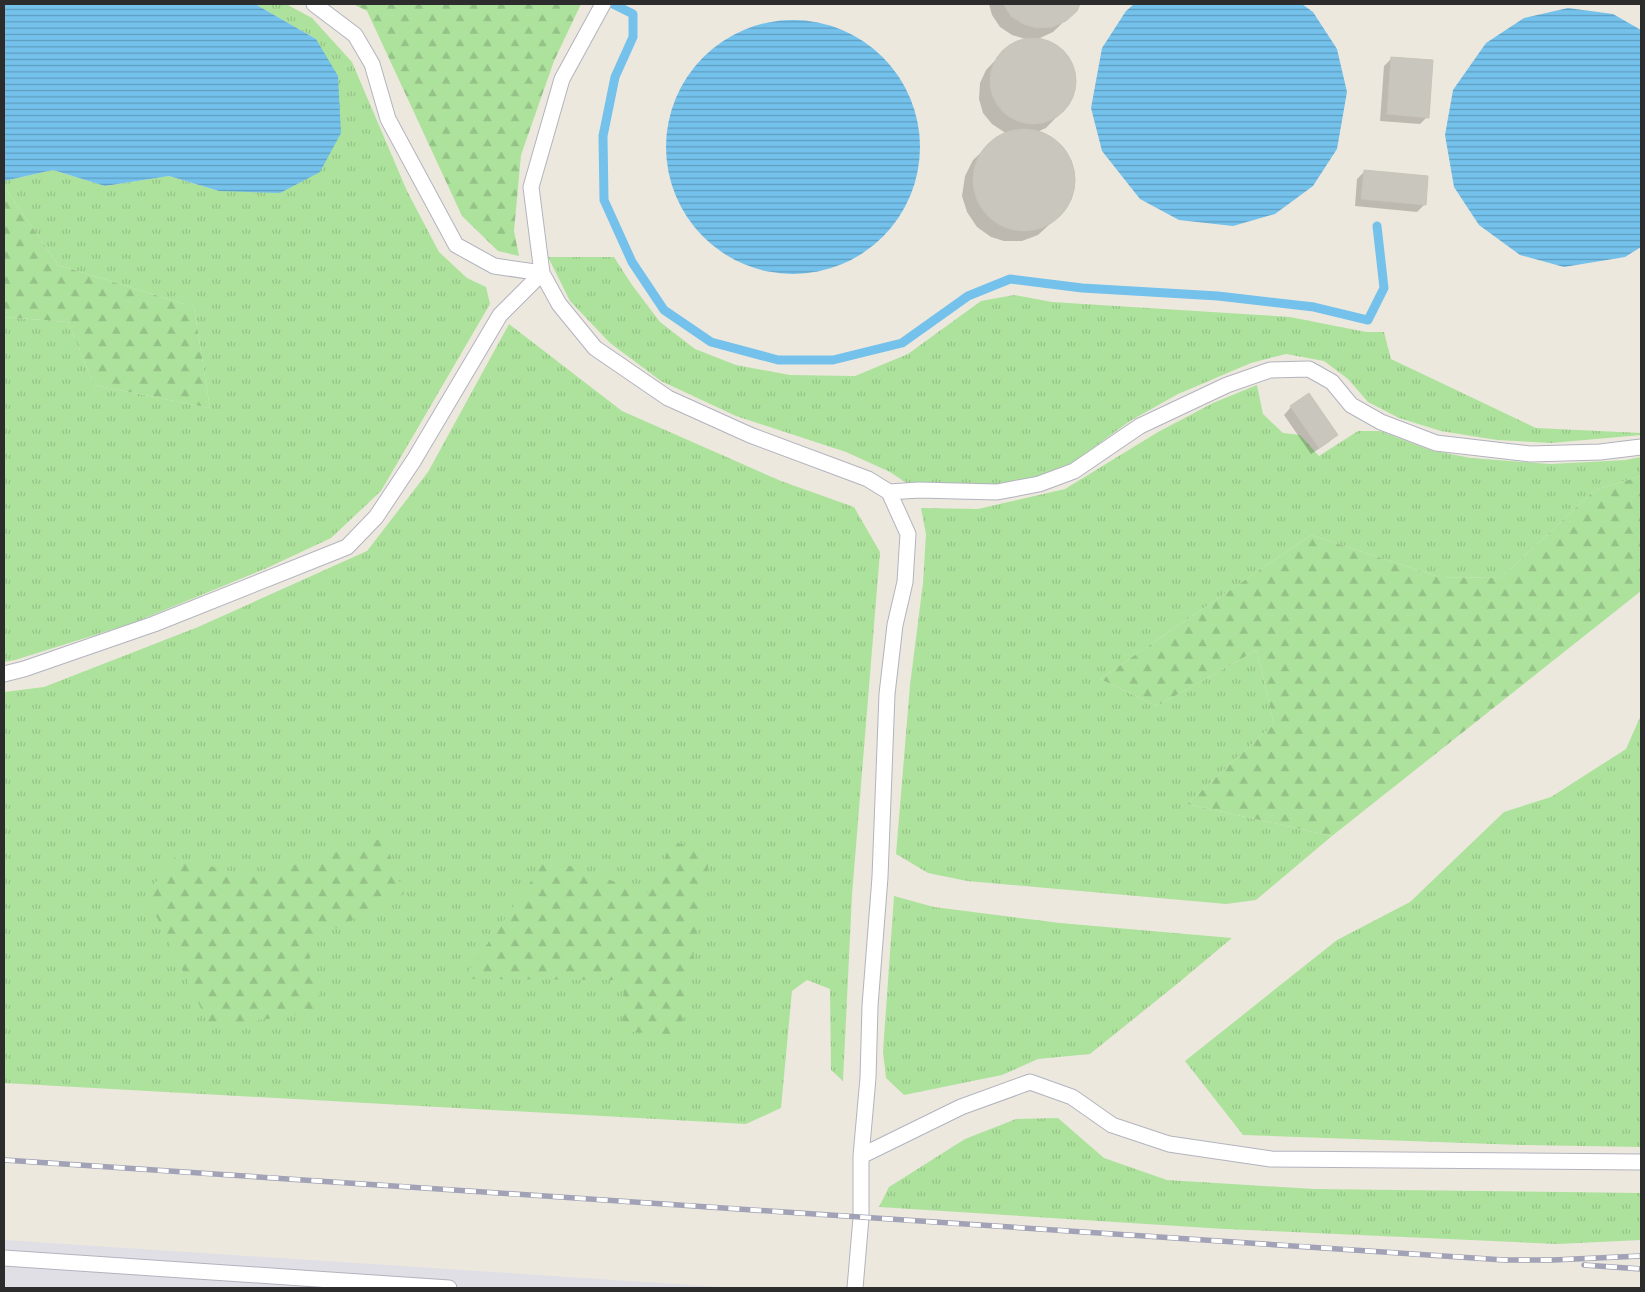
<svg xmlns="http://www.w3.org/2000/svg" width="1645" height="1292" font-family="Montserrat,sans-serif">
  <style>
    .industrial { fill: #e1dfe6 }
    .grass { fill: url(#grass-tufts) }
    .forest { fill: url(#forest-firs) }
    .water { fill: url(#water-rules) }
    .shadow { fill: #0003 }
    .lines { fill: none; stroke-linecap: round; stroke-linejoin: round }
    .stream { stroke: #74c1ec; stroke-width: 9 }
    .building { fill: #c9c6bd; stroke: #c9c4b8 }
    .lane-casing { stroke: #b2b3bf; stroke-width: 17 }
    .lane { stroke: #fff; stroke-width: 15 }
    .rail-casing { stroke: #a1a2b5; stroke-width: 5.5 }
    .rail { stroke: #fff; stroke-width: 4; stroke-dasharray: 11; stroke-linecap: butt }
  </style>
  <defs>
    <pattern id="grass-tufts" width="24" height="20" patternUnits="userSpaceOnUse" patternTransform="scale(1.25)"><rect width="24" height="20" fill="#ade29c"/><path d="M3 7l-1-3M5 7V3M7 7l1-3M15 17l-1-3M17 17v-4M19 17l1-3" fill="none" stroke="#95c287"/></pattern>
    <pattern id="forest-firs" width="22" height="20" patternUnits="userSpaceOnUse" patternTransform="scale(1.25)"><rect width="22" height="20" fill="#ade29c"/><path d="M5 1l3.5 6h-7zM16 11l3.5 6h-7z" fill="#95c287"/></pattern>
    <pattern id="water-rules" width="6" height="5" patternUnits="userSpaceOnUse" patternTransform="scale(1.25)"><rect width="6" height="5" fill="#74c1ec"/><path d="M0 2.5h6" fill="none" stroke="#5f9dbf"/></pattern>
  </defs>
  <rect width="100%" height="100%" fill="#ede8de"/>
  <!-- industrial -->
  <path class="industrial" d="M4 1240 738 1288H750H4Z"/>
  <!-- grass -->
  <path class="grass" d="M255 4H286L312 18 352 62 407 191 439 252 467 278 486 287 490 304 381 491 331 538 267 568 133 623 15 660 4 662V317L68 322 94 385 210 408 194 307 58 265 4 186V181L53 170 105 186 169 176 219 191 316 39Z
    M548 257H614L632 285 660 322 695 349 736 365 790 375 855 376 908 354 981 301 1014 295 1052 302 1290 317 1366 332H1384L1391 359 1536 428 1641 433V435L1551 443 1497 440 1441 431 1399 418 1368 402 1348 379 1324 361 1286 354 1251 363 1178 394 1130 421 1071 464 1033 480 986 487 908 484 890 472 846 452 736 416 661 381 610 343 570 301Z
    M509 324 622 411 781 481 854 507 880 552 852 895 843 1081 831 1070 830 989 807 980 792 991 781 1108 746 1124 4 1083V692L44 687 198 627 367 551 428 472Z
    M1257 385 1263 414 1283 433 1300 435 1319 456 1358 431H1380L1430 450 1471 458 1550 464 1626 460 1641 457V476L1595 490 1501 578 1439 577 1311 535 1100 679 1157 706 1257 650 1274 724 1187 804 1332 836 1256 900 1226 904 967 881 928 873 896 854 910 685 923 583 926 534 921 508 978 509 1065 489 1158 432 1213 403Z
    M1641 715V1147L1520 1145 1243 1135 1185 1061 1337 940 1410 902 1504 812 1551 797 1626 749Z
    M894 896 934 907 1060 923 1232 938 1177 984 1090 1054 1038 1059 1002 1075 904 1095 886 1078 883 1052Z
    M1058 1118 1104 1158 1167 1180 1314 1189 1641 1193V1240L1557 1244 1225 1229 879 1207 889 1187 965 1139 1016 1119Z"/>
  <!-- forest -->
  <path class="forest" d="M353 4H581L554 61 521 155 514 231 519 256 498 251 462 216 367 11Z
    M4 186 58 265 194 307 210 408 94 385 68 322 4 317Z
    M1641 476V591L1332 836 1187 804 1274 724 1257 650 1157 706 1100 679 1311 535 1439 577 1501 578 1595 490Z
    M384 838 404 894 306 943 323 1011 210 1027 146 895 175 857 253 877Z
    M672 841 710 854 680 1036 622 1031 624 980 463 979 547 858 650 894Z"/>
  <!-- water -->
  <path class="water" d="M4 4H255L316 39 338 76 341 133 320 172 280 193 219 191 169 176 105 186 53 170 4 181Z
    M1134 4H1302L1313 12 1337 49 1347 92 1337 149 1313 186 1275 214 1233 226 1179 220 1140 199 1102 151 1091 108 1102 48 1126 11Z
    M1568 8 1613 14 1641 30V247L1625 257 1564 267 1520 255 1479 225 1454 187 1445 135 1453 90 1486 43 1524 18Z
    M666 147a127 127 0 1 1 254 0a127 127 0 1 1-254 0Z"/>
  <!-- shadow -->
  <path class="shadow" d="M989 4H1079L1076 10 1053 32 1040 38 1034 39 1053 44 1065 53 1073 66 1075 80 1073 95 1068 105 1046 128 1037 132 1049 136 1063 147 1071 162 1075 179 1072 197 1063 211 1051 223 1038 235 1022 241H1004L991 237 977 227 967 212 962 196 965 176 973 160 998 137 1007 134 992 124 983 113 979 99 980 83 986 70 1008 47 1021 41 1029 40 1012 35 1000 27 992 15Z
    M1392 58 1427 117 1420 124 1380 121 1384 66Z
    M1365 171 1424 205 1417 212 1355 206 1357 179Z
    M1291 407 1336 435 1329 442 1311 454 1284 415Z"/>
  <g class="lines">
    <!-- stream -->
    <path class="stream" d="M613 4 633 14V37L615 77 603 136 604 200 632 262 664 310 711 342 778 360H833L902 343 968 296 1010 279 1082 288 1218 296 1314 307 1368 320 1384 288 1377 226"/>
  </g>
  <!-- building -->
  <path class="building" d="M1003 4H1080L1077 11 1066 21 1052 27 1037 28 1023 24 1011 16Z
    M990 81a43 43 0 1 1 86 0a43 43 0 1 1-86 0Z
    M1391 57 1433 60 1429 118 1387 114Z
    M973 180a51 51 0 1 1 102 0a51 51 0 1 1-102 0Z
    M1364 170 1428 176 1426 205 1361 199Z
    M1309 393 1338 435 1319 448 1290 406Z"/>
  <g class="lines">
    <defs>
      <path id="lane" d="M314 4 355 35 372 64 388 119 456 245 494 266 542 273
        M603 4 562 79 531 187 542 273 559 304 595 348 668 398 750 435 868 479 889 492 908 534 905 582 895 625 887 694 880 877 870 1006 868 1078 861 1156V1218L855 1288
        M889 492 919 490 997 492 1039 484 1074 471 1140 426 1227 385 1270 370 1309 369 1332 382 1351 405 1381 422 1436 443 1530 454 1600 452 1641 447
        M4 674 24 669 154 624 347 547 376 517 414 460 500 315 542 273
        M861 1156 961 1107 1030 1082 1072 1097 1112 1125 1169 1144 1271 1159 1641 1162
        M4 1258 449 1288"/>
    </defs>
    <!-- lane casing -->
    <use href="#lane" class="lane-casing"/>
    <!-- lane -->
    <use href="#lane" class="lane"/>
    <defs>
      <path id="rail" d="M4 1160 1504 1260H1553L1641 1256
        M1584 1265 1641 1269"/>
    </defs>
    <!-- rail casing -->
    <use href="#rail" class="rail-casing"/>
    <!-- rail -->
    <use href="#rail" class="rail"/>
  </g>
  <!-- border -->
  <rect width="1645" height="1292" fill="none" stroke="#2c2c2c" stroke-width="10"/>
</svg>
